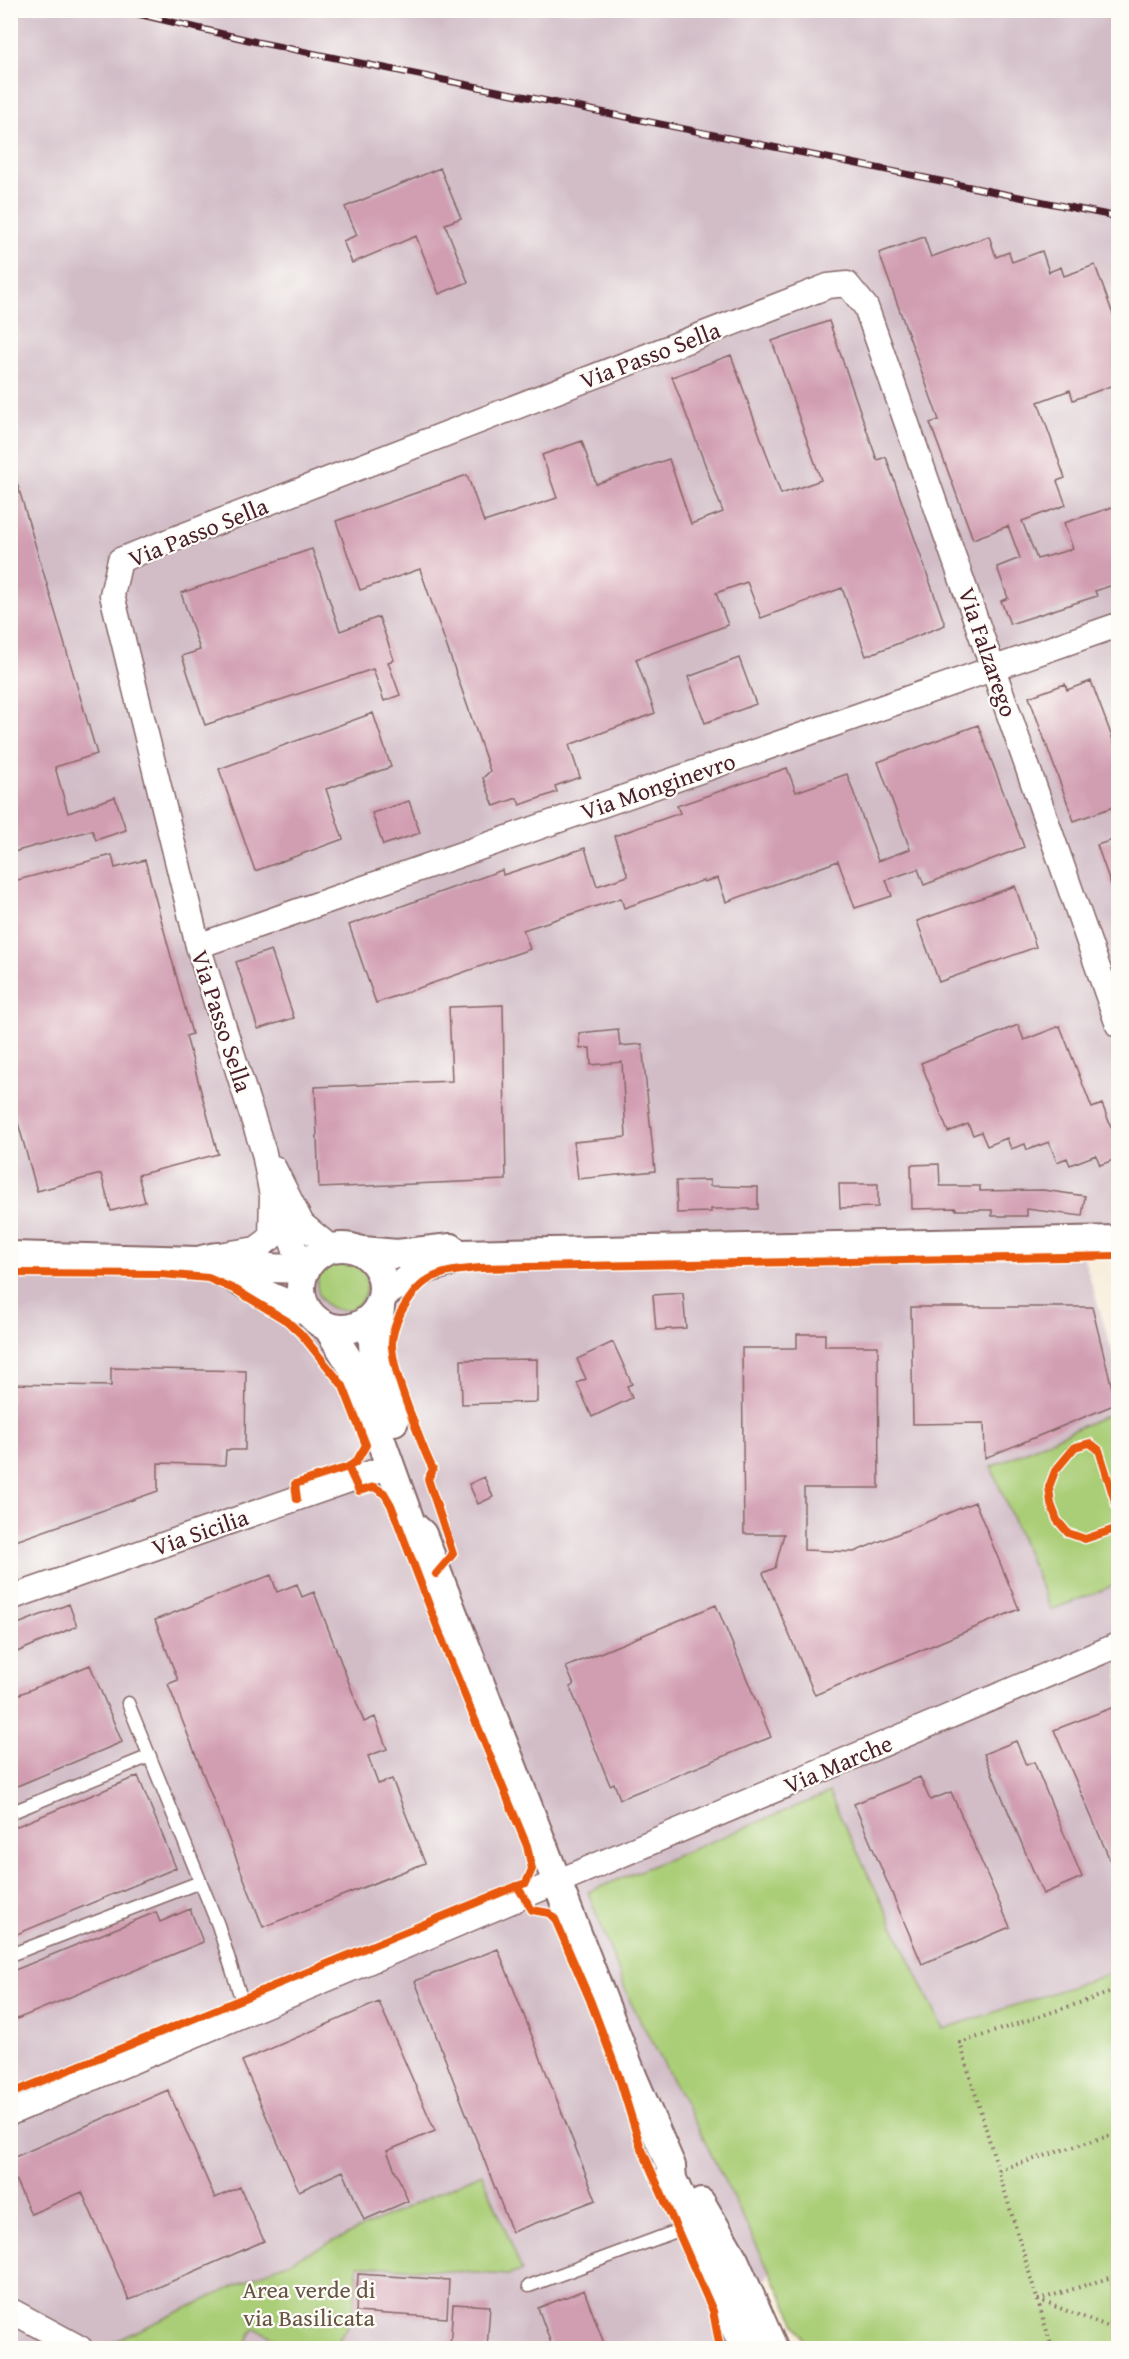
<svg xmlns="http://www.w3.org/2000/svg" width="1129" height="2359" font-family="'Gentium Book Plus',serif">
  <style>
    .industrial { fill: #d2bdc7 }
    .green { fill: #aace77; stroke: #7a7651; stroke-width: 1.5 }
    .building { fill: #d19db1 }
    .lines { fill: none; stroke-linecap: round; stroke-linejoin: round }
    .service-casing { stroke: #876768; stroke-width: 15 }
    .minor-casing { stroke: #876768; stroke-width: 27 }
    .tertiary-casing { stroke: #876768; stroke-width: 32 }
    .path { stroke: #876768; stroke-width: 4; stroke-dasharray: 1.5 4.5; stroke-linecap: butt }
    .service { stroke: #fff; stroke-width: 12 }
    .minor { stroke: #fff; stroke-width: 24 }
    .tertiary { stroke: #fff; stroke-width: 28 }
    .rail-casing { stroke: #4a1f2b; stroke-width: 7 }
    .rail { stroke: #fdfcf7; stroke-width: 4.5; stroke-dasharray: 14; stroke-linecap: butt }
    .cycleway-casing { stroke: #fdfcf7; stroke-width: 11 }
    .cycleway { stroke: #e8590c; stroke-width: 8 }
    .labels { text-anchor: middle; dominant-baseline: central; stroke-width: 4.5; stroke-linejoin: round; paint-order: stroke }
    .street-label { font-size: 24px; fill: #4a1f2b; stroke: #fdfcf7 }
    .park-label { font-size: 24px; fill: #675442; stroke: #fdfcf7 }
  </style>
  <rect width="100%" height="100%" fill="#fdfcf7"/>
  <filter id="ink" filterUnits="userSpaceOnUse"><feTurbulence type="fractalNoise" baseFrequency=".0167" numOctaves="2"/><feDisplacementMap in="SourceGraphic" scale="12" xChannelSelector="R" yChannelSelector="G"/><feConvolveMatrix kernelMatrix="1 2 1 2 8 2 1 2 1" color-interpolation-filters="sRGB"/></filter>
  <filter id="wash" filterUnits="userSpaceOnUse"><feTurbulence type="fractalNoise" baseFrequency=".008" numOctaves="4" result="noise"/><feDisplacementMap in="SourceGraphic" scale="24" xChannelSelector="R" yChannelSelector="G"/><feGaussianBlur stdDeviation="1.35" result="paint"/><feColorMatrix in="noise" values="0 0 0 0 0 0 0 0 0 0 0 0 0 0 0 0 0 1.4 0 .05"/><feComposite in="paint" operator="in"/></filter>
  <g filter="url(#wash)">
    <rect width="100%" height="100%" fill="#f7ecd9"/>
    <!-- industrial -->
    <path class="industrial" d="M11 11H1118V1230L1076 1233 1118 1370V1971L943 2029 829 1793 588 1892 630 2001 698 2128 770 2272 722 2348H11Z"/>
    <!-- green -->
    <path class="green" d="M317 1285a25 25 0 1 1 50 0a25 25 0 1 1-50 0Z
      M1118 1410V1584L1051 1610 991 1467Z
      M829 1793 943 2029 1118 1971V2348H808L698 2128 630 2001 588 1892Z
      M482 2173 522 2271 508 2275 358 2265 353 2317 334 2348H293L255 2328 243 2348H100Z"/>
    <g id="blocks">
      <!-- building -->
      <path class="building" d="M440 168 461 218 445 224 468 282 439 294 416 236 352 263 343 241 357 235 345 207Z
        M989 236 996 257 1009 252 1012 262 1042 251 1049 272 1061 267 1064 276 1095 265 1119 331V383L1073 400 1070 390 1038 402 1065 478 1057 481 1066 505 1022 521 1037 559 1073 549 1064 523 1119 505V583L1095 591 1097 596 1010 624 1001 601 1008 598 997 567 1020 558 1008 526 973 539 930 423 939 420 879 253 924 237 931 257Z
        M829 321 877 460 886 457 945 625 866 656 842 588 761 618 747 582 716 593 728 625 636 659 655 713 569 745 580 777 555 786 557 792 520 805 517 798 494 806 483 778 490 771 420 569 360 590 336 521 467 475 484 522 557 498 542 455 582 441 596 484 669 459 691 524 723 512 672 377 731 355 781 494 821 480 772 341Z
        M10 476H15L97 754 55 767 68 813 115 797 126 830 96 840 92 830 10 853Z
        M312 549 340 631 379 617 394 660 388 662 400 695 384 701 373 669 205 725 182 656 200 650 181 593Z
        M739 658 756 704 705 723 688 677Z
        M1091 681 1119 756V805L1074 821 1029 697 1065 684 1067 690Z
        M373 713 391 767 326 789 343 839 255 871 219 769Z
        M978 725 1024 847 924 885 918 869 886 880 892 896 855 908 838 861 726 902 718 878 704 882V880L624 908 621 898 523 930 530 949 376 1003 349 925 502 870 503 875 585 848 597 886 628 876 614 836 680 813 677 806 787 768 796 792 847 774 878 861 910 849 878 762Z
        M409 801 420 833 383 845 372 813Z
        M1119 838V898L1116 899 1097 845Z
        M112 855 115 868 145 860 192 1034 186 1036 218 1154 138 1175 145 1202 111 1211 101 1174 37 1191 10 1094V882Z
        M1015 886 1036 947 939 982 917 921Z
        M271 950 294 1018 258 1029 236 962Z
        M503 1005 506 1180 319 1188 315 1087 452 1081 449 1007Z
        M1018 1025 1024 1040 1060 1026 1092 1108 1102 1104 1119 1147V1158L1100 1165 1096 1155 1070 1165 1067 1158 1057 1162 1049 1142 1027 1150 1025 1144 1011 1149 1007 1138 987 1146 981 1132 973 1135 968 1124 948 1132 921 1063Z
        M618 1029 620 1046 642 1044 655 1171 578 1179 574 1142 626 1137 622 1062 591 1065 590 1048 580 1049 579 1033Z
        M939 1164 940 1186H980V1191L1043 1190 1085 1196 1082 1216 1027 1209V1216H992V1210H956V1208L912 1209 911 1165Z
        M710 1180V1186L758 1187V1209H711V1212L677 1213 676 1181Z
        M839 1184H878V1207L840 1208Z
        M683 1293 686 1328 656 1330 653 1295Z
        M911 1307H1092L1116 1404 985 1458 984 1423 913 1424Z
        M797 1334H825V1346H878L879 1488H804V1550L854 1552 975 1502 1019 1609 815 1695 763 1573 775 1568 784 1534H744L742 1348H797Z
        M613 1342 632 1384 627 1386 632 1398 592 1417 577 1383 586 1379 577 1359Z
        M537 1359V1402L462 1404 461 1360Z
        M111 1368 246 1371 245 1450H226L225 1465 158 1463V1491L10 1543V1384L111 1386Z
        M484 1477 493 1497 478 1504 469 1484Z
        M271 1575 277 1592 297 1584 302 1597 314 1592 364 1722 375 1717 387 1749 368 1756 378 1784 392 1779 425 1863 263 1927 168 1684 178 1680 155 1620Z
        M69 1604 77 1626 10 1655V1627Z
        M716 1605 771 1737 620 1799 614 1783 610 1785 570 1687 574 1685 566 1667Z
        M90 1665 122 1742 10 1789V1698Z
        M1119 1705V1881L1054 1730Z
        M1016 1741 1026 1765 1034 1762 1082 1877 1043 1894 984 1754Z
        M138 1776 176 1868 10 1937V1829Z
        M920 1777 930 1800 951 1792 1010 1927 922 1964 854 1804Z
        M190 1909 203 1942 10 2022V1972L156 1912 160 1922Z
        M498 1949 596 2200 512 2232 415 1981Z
        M379 2002 435 2131 387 2151 408 2201 364 2220 343 2171 299 2191 242 2061Z
        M168 2090 215 2198 240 2187 264 2241 129 2300 82 2192 31 2214 10 2168V2159Z
        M358 2274 449 2280 447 2318 356 2312Z
        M584 2290 606 2349H553L538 2308Z
        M453 2304 490 2306 487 2349H450Z"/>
    </g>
  </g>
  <g filter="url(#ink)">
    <use href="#blocks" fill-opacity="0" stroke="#876768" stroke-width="1.5"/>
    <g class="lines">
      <defs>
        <path id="service" d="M128 1703 218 1925 246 2014
          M10 1813 150 1756
          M10 1955 200 1882
          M529 2286 693 2225"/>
        <path id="minor" d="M198 946 1118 625
          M274 1168 302 1224 331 1248
          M278 1205 295 1250 308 1264
          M218 1255 256 1249 271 1238 272 1196 264 1153 198 946 112 595 120 560 828 286 847 284 866 307 1118 1025
          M10 1598 390 1466
          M10 2113 1118 1645
          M10 2310 80 2348"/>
        <path id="tertiary" d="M301 1288a41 41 0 1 1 82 0a41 41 0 1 1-82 0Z
          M363 1251 397 1254 451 1248 453 1250
          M10 1256 199 1261C224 1252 230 1261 254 1266 271 1269 288 1269 306 1268
          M212 1267 273 1298 308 1312
          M383 1294 428 1268 449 1262 460 1254 1118 1240
          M380 1304C381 1319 373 1329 373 1342 373 1365 386 1398 394 1421
          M327 1326 357 1374 411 1524 422 1534 633 2078 671 2166 672 2179 701 2244 744 2348
          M701 2203 734 2260 773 2348"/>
      </defs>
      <!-- service casing -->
      <use href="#service" class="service-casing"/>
      <!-- minor casing -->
      <use href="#minor" class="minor-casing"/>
      <!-- tertiary casing -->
      <use href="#tertiary" class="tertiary-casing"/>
      <!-- path -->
      <path class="path" d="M999 2170 1118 2133
        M1038 2300 1118 2330
        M1038 2300 1118 2275
        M1052 2348 960 2043 1118 1990"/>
      <!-- service -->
      <use href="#service" class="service"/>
      <!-- minor -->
      <use href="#minor" class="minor"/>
      <!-- tertiary -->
      <use href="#tertiary" class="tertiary"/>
      <defs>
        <path id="rail" d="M121 10 257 42 1118 217"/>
      </defs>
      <!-- rail casing -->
      <use href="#rail" class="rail-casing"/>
      <!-- rail -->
      <use href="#rail" class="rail"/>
      <defs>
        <path id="cycleway" d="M10 1273 161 1274 208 1278 236 1290 287 1321 302 1335 343 1386 366 1445 356 1462 348 1467 295 1484 297 1499
          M348 1467 359 1491 374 1487 384 1493 391 1505 445 1647 527 1846 532 1869 526 1883 517 1886 532 1910 549 1913 555 1919 590 2000 618 2074 640 2145 713 2311 720 2348
          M1118 1511 1099 1450 1090 1443 1075 1447 1055 1471 1049 1487 1051 1504 1057 1520 1068 1533 1085 1539 1118 1528
          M436 1574 453 1554 428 1479 433 1469C423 1450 417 1430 409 1410 402 1390 394 1369 392 1347 391 1335 396 1323 401 1312 422 1274 438 1272 480 1268L1118 1256
          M10 2094 517 1886"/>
      </defs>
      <!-- cycleway casing -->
      <use href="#cycleway" class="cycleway-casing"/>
      <!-- cycleway -->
      <use href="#cycleway" class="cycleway"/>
    </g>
  </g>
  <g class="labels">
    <!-- street labels -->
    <g class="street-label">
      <text transform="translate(650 355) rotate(-21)">Via Passo Sella</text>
      <text transform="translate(198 532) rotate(-22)">Via Passo Sella</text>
      <text transform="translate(988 652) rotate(71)">Via Falzarego</text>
      <text transform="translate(658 786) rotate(-19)">Via Monginevro</text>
      <text transform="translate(222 1021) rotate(72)">Via Passo Sella</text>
      <text transform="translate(200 1532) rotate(-19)">Via Sicilia</text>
      <text transform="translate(838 1764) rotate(-23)">Via Marche</text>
    </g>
    <!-- park labels -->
    <g class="park-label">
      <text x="309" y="2289">Area verde di<tspan x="309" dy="28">via Basilicata</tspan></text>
    </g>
  </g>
  <!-- margin -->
  <rect width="1129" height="2359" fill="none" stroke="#fdfcf7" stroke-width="36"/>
</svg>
